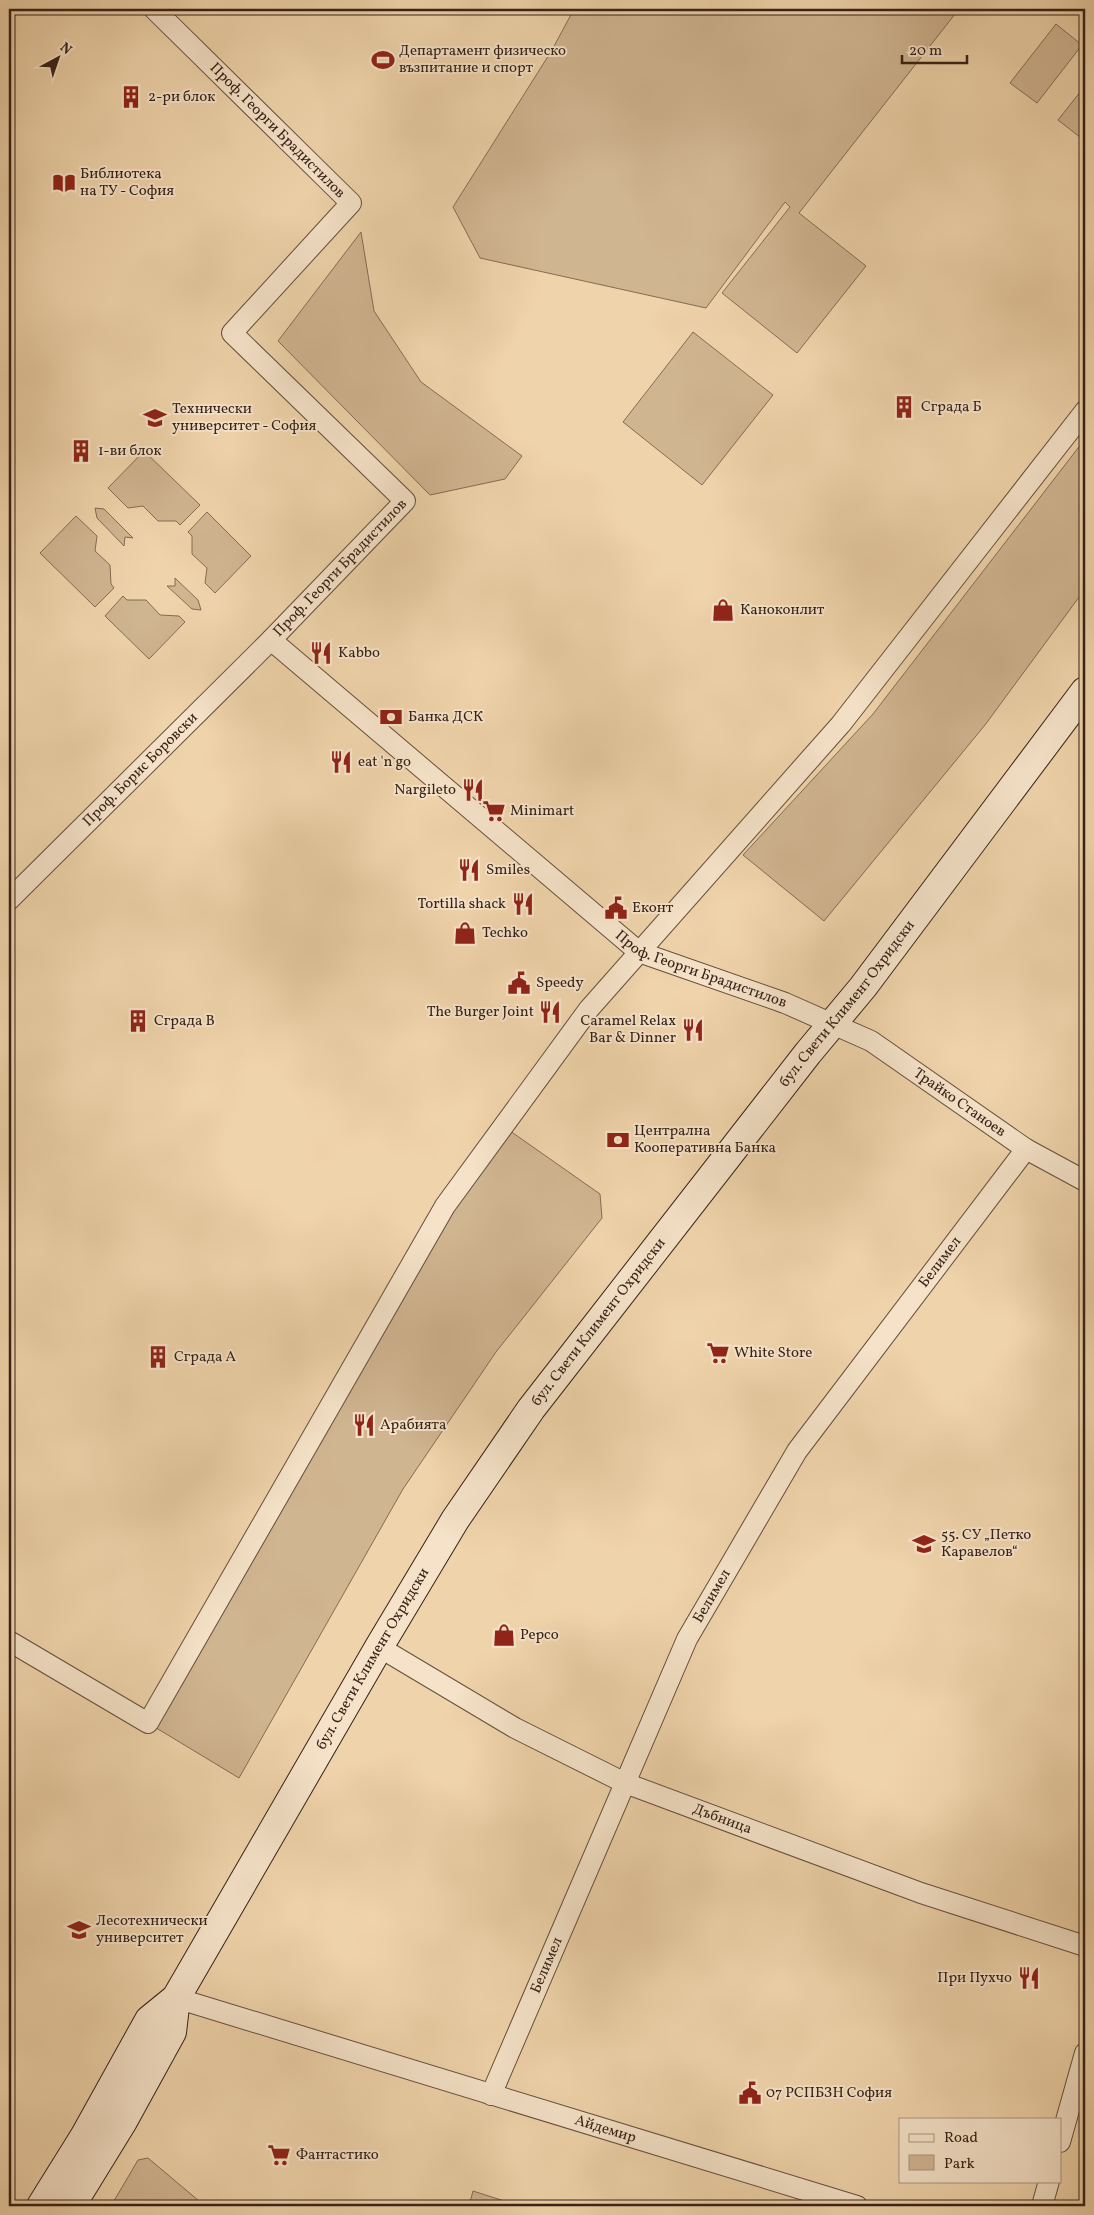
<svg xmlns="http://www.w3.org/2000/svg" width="1094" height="2215" font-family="Vollkorn,serif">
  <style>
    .green { fill: #d0b591; stroke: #846c54 }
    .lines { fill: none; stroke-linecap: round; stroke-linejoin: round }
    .street-casing { stroke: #654e3c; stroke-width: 22 }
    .secondary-casing { stroke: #372218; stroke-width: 30 }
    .street { stroke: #f5e2c8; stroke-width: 20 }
    .secondary { stroke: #f5e2c8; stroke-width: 28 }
    .labels { text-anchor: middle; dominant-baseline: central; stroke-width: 4; stroke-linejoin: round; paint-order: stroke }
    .poi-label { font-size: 15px; fill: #372218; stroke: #f5e2c8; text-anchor: start }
    .street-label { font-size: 15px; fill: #372218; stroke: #f5e2c8 }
  </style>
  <rect width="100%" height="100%" fill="#efd3aa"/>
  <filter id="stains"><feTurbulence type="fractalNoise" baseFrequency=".004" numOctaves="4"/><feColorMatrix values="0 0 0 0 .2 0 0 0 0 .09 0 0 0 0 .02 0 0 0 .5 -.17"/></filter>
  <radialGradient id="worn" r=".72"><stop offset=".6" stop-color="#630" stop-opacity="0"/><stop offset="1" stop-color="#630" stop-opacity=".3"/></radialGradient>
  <!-- green -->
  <path class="green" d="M574 9H959L799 213 866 266 797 353 722 293 790 207 785 202 706 308 480 258 453 207 552 50Z
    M1056 24 1082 45 1037 103 1010 83Z
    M1085 86V141L1058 120Z
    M361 232 374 311 421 382 522 456 505 479 430 495 278 341Z
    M693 332 773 395 702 485 623 422Z
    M1085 439V589L985 725 824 921 743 855 873 714Z
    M144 451 200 505 180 525 176 521H158L143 506 128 508 108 488Z
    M95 508 104 509 133 538 125 537 124 546 97 518Z
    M207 512 251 556 215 593 205 583 207 568 192 554V536L188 532Z
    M76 516 97 536 95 551 110 565 111 584 114 588 95 607 40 553Z
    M175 578 198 600 201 610 192 609 167 586H175Z
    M123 596 127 600H146L160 615 179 616 185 622 149 659 105 616Z
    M503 1126 600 1194 602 1218 496 1352 403 1489 239 1778 148 1723Z
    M148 2158 205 2206H111L138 2160Z
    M473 2191 520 2206H469Z"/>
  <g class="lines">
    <defs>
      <g id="street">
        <path id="s1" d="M271 640 639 952 785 1003 871 1041 1026 1149 1085 1181"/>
        <path id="s2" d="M9 900 271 640 405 501 232 333 351 203 154 9"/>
        <path d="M9 1641 148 1723 445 1206 589 1009 841 724 1085 411"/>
        <path id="s3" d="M379 1647 515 1728 625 1783 921 1893 1085 1946"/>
        <path id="s4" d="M176 1998 857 2206"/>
        <path id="s5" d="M491 2095 687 1639 797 1451 1026 1149"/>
        <path d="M1060 2142 1085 2053"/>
        <path d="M1042 2206 1049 2181"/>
      </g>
      <g id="secondary">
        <path id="s6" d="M41 2206 84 2137 149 2020 176 1998 379 1647 455 1520 531 1409 808 1053 863 987 1085 691"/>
        <path d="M71 2206 122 2123 172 2032 176 1998"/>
      </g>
    </defs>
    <!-- street casing -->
    <use href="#street" class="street-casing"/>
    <!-- secondary casing -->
    <use href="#secondary" class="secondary-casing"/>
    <!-- street -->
    <use href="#street" class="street"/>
    <!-- secondary -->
    <use href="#secondary" class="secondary"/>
  </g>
  <!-- icons -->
  <defs>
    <symbol id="stadium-bare" viewBox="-9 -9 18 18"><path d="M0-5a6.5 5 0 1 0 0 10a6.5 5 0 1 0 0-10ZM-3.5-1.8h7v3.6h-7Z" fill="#8f2418" stroke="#f5e2c8" stroke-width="2.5" paint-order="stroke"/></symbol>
    <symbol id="building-bare" viewBox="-9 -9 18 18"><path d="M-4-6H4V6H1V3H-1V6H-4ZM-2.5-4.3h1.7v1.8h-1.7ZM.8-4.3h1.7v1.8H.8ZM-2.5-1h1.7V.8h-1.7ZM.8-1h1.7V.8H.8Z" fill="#8f2418" stroke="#f5e2c8" stroke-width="2.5" paint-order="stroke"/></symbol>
    <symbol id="library-bare" viewBox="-9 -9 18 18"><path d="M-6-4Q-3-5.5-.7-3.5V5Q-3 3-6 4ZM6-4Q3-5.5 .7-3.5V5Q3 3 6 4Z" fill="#8f2418" stroke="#f5e2c8" stroke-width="2.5" paint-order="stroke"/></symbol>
    <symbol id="university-bare" viewBox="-9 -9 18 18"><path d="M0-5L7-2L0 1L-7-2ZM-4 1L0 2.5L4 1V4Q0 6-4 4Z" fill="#8f2418" stroke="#f5e2c8" stroke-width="2.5" paint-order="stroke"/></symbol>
    <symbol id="shop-bare" viewBox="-9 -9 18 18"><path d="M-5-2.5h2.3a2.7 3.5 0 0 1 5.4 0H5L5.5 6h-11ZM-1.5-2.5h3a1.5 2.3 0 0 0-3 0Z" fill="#8f2418" stroke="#f5e2c8" stroke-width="2.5" paint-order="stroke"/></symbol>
    <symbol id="restaurant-bare" viewBox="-9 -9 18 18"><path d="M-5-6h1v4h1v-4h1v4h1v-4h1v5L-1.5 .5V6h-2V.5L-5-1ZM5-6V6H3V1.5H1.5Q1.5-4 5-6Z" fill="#8f2418" stroke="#f5e2c8" stroke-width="2.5" paint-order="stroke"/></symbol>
    <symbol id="bank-bare" viewBox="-9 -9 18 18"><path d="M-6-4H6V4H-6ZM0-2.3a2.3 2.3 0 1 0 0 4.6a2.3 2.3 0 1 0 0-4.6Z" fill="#8f2418" stroke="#f5e2c8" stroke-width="2.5" paint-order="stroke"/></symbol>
    <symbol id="supermarket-bare" viewBox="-9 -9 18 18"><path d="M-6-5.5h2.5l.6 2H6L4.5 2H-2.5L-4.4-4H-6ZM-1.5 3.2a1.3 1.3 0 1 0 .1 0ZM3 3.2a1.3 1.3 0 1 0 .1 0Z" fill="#8f2418" stroke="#f5e2c8" stroke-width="2.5" paint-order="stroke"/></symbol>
    <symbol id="civic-bare" viewBox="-9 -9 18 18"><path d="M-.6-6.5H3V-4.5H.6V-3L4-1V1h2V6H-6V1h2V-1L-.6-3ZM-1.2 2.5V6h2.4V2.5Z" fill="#8f2418" stroke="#f5e2c8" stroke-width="2.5" paint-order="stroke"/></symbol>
    <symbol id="school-bare" viewBox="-9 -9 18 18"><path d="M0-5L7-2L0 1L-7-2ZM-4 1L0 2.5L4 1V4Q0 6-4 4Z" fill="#8f2418" stroke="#f5e2c8" stroke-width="2.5" paint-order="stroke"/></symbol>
  </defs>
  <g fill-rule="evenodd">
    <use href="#stadium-bare" x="367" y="44" width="32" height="32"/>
    <use href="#building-bare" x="115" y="81" width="32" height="32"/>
    <use href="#library-bare" x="48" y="167" width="32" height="32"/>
    <use href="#building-bare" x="888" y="391" width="32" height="32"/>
    <use href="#university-bare" x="139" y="402" width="32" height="32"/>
    <use href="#building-bare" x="65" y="435" width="32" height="32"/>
    <use href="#shop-bare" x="707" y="594" width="32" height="32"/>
    <use href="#restaurant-bare" x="305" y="637" width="32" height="32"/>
    <use href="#bank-bare" x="375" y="701" width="32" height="32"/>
    <use href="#restaurant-bare" x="325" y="746" width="32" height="32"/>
    <use href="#restaurant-bare" x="457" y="774" width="32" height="32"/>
    <use href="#supermarket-bare" x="478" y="795" width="32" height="32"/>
    <use href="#restaurant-bare" x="453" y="854" width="32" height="32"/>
    <use href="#restaurant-bare" x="507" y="888" width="32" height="32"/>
    <use href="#civic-bare" x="600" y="892" width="32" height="32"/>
    <use href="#shop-bare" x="449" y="917" width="32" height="32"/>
    <use href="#civic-bare" x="503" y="967" width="32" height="32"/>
    <use href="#restaurant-bare" x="534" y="996" width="32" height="32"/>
    <use href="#building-bare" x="122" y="1005" width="32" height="32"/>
    <use href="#restaurant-bare" x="677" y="1014" width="32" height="32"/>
    <use href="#bank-bare" x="602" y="1124" width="32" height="32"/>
    <use href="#supermarket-bare" x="702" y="1337" width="32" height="32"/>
    <use href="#building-bare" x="142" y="1341" width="32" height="32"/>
    <use href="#restaurant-bare" x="348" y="1409" width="32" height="32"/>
    <use href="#school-bare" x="908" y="1528" width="32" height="32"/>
    <use href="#shop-bare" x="488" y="1619" width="32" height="32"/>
    <use href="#university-bare" x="63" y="1914" width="32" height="32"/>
    <use href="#restaurant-bare" x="1013" y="1962" width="32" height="32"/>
    <use href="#civic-bare" x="734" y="2077" width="32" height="32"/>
    <use href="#supermarket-bare" x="263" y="2139" width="32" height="32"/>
  </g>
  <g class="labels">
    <!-- poi labels -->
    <g class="poi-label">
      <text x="399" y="51">Департамент физическо<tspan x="399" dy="17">възпитание и спорт</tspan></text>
      <text x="148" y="97">2-ри блок</text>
      <text x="80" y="174">Библиотека<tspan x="80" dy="17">на ТУ - София</tspan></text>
      <text x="921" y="407">Сграда Б</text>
      <text x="172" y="409">Технически<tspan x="172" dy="17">университет - София</tspan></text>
      <text x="98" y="451">1-ви блок</text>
      <text x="740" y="610">Каноконлит</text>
      <text x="338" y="653">Kabbo</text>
      <text x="408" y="717">Банка ДСК</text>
      <text x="358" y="762">eat 'n go</text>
      <text x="456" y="790" text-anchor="end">Nargileto</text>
      <text x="510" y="811">Minimart</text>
      <text x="486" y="870">Smiles</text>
      <text x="506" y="904" text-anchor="end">Tortilla shack</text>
      <text x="632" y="908">Еконт</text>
      <text x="482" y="933">Techko</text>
      <text x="536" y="983">Speedy</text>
      <text x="534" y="1012" text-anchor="end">The Burger Joint</text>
      <text x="154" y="1021">Сграда В</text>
      <text x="676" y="1021" text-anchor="end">Caramel Relax<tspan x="676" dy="17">Bar &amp; Dinner</tspan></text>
      <text x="634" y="1131">Централна<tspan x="634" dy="17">Кооперативна Банка</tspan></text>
      <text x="734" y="1353">White Store</text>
      <text x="174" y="1357">Сграда А</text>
      <text x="380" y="1425">Арабията</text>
      <text x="941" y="1535">55. СУ „Петко<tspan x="941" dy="17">Каравелов“</tspan></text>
      <text x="520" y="1635">Pepco</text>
      <text x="96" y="1921">Лесотехнически<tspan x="96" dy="17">университет</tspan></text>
      <text x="1012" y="1978" text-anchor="end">При Пухчо</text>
      <text x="766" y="2093">07 РСПБЗН София</text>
      <text x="296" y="2155">Фантастико</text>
    </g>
    <!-- street labels -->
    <g class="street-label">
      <text transform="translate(277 131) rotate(45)">Проф. Георги Брадистилов</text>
      <text stroke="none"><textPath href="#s2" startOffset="469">Проф. Георги Брадистилов</textPath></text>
      <text stroke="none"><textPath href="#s2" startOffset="185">Проф. Борис Боровски</textPath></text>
      <text stroke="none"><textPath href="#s1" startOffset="546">Проф. Георги Брадистилов</textPath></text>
      <text stroke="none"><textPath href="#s6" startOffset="1452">бул. Свети Климент Охридски</textPath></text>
      <text stroke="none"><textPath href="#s1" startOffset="839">Трайко Станоев</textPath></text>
      <text stroke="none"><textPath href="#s5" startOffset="951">Белимел</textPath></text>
      <text stroke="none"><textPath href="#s6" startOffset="1048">бул. Свети Климент Охридски</textPath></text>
      <text stroke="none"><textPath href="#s5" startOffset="546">Белимел</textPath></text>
      <text stroke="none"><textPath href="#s6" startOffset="642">бул. Свети Климент Охридски</textPath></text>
      <text stroke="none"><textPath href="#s3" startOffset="385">Дъбница</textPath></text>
      <text stroke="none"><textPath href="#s5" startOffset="141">Белимел</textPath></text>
      <text stroke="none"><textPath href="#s4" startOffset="449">Айдемир</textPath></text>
    </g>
  </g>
  <!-- margin -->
  <rect width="1094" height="2215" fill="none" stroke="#efd3aa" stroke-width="30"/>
  <rect x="10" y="10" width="1074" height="2195" fill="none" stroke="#372218" stroke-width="2.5"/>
  <rect x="15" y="15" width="1064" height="2185" fill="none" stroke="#372218"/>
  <!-- legend -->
  <rect x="899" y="2118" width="162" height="65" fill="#f5e2c8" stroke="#a99582"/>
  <rect x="909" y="2134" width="25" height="8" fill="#f5e2c8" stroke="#a99582"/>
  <text x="944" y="2142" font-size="15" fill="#372218">Road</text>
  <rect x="909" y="2155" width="25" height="15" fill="#d0b591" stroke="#a99582"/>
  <text x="944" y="2168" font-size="15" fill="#372218">Park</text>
  <!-- north arrow -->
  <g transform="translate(58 58) rotate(40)" stroke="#f5e2c8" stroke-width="4" paint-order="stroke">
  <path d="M0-4L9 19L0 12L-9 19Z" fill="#372218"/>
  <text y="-8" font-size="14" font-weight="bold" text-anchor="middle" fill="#372218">N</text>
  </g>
  <!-- scale -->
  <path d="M902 55v8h65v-8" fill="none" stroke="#372218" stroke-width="2.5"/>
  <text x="909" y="55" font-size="15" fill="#372218" stroke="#f5e2c8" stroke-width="4" paint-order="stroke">20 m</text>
  <rect width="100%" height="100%" filter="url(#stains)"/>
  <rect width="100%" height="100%" fill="url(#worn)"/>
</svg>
